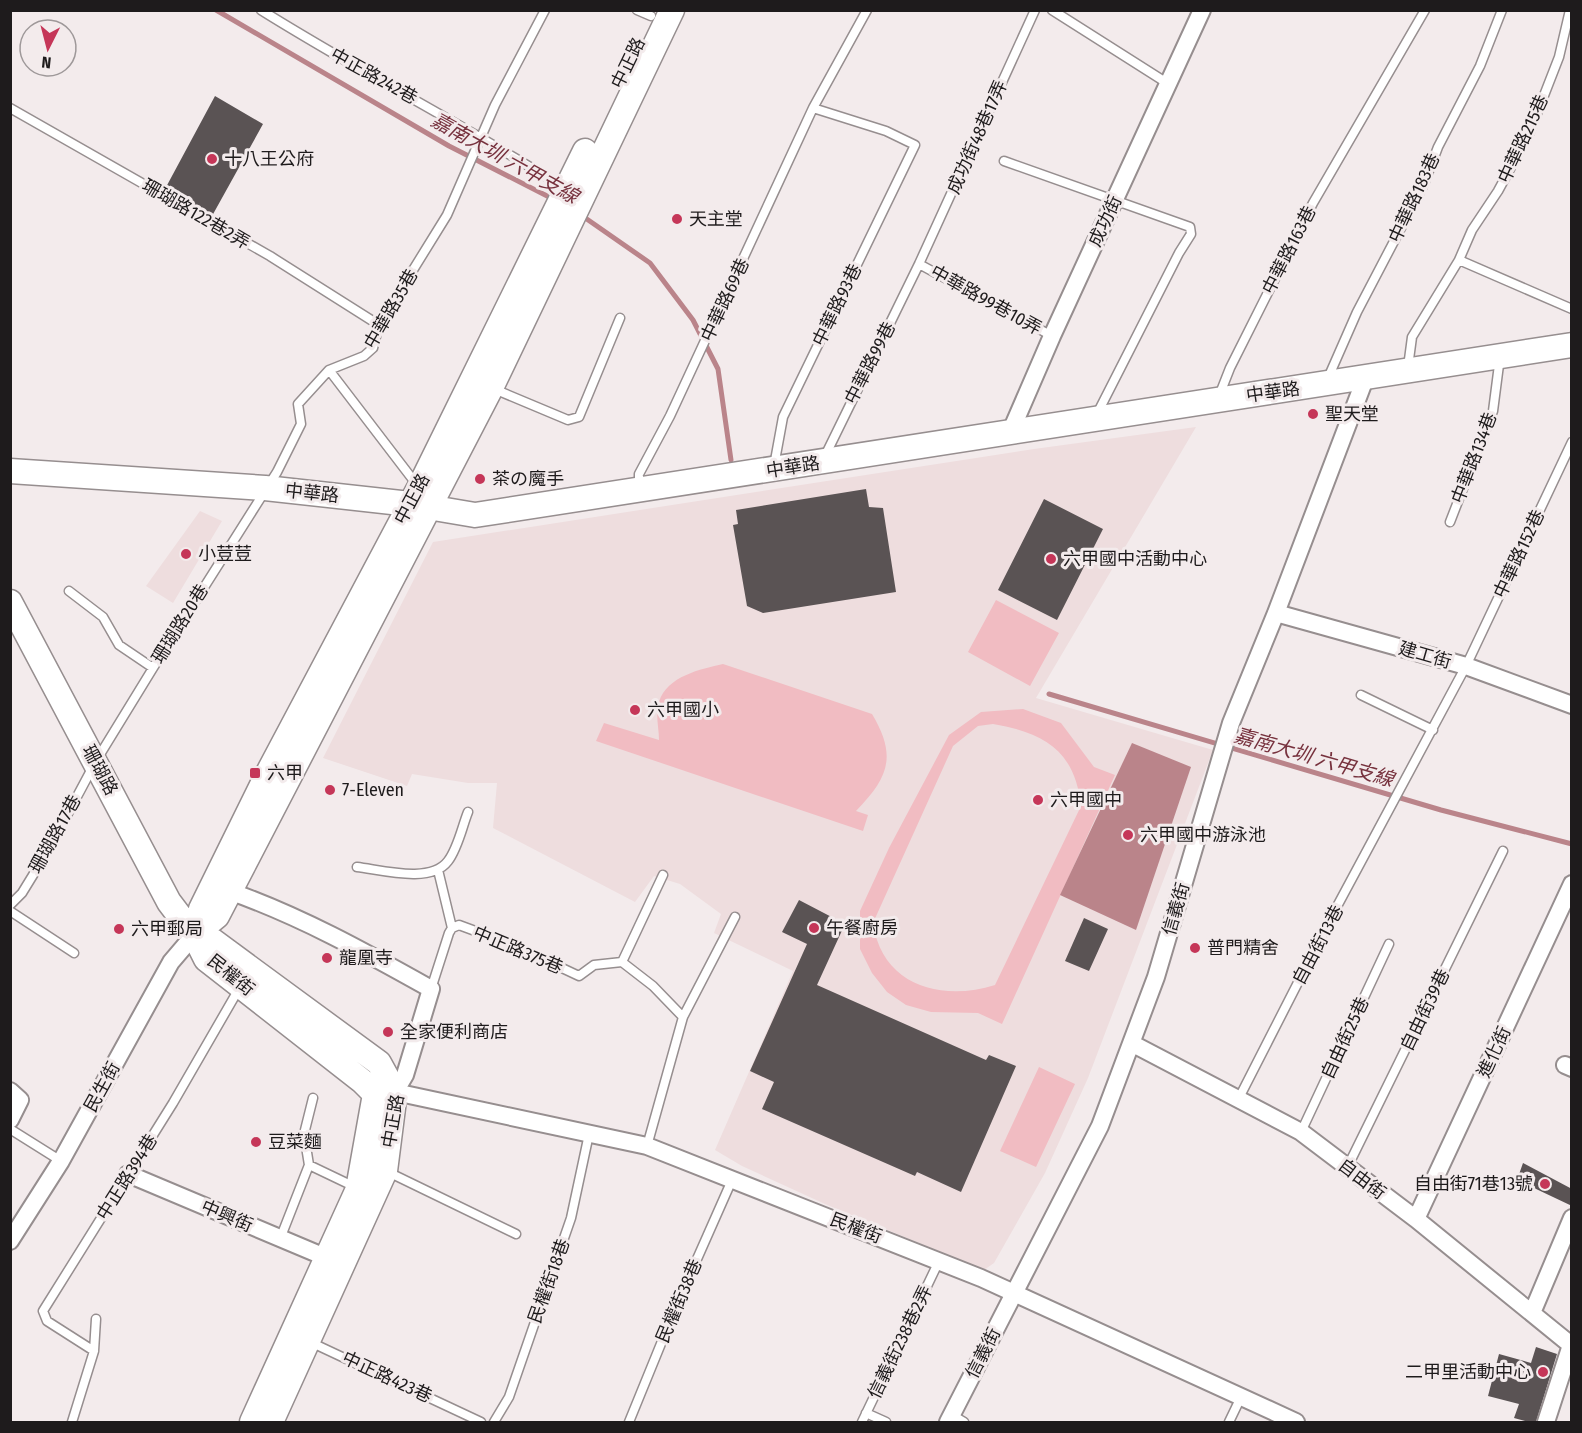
<svg xmlns="http://www.w3.org/2000/svg" width="1582" height="1433" font-family="'Fira Sans Condensed','Noto Sans TC','Noto Sans JP',sans-serif">
  <style>
    .built { fill: #eeddde }
    .green { fill: #f1bcc2; fill-rule: evenodd }
    .water { fill: #ba848a }
    .lines { fill: none; stroke-linecap: round; stroke-linejoin: round }
    .stream { stroke: #ba848a; stroke-width: 5 }
    .building { fill: #5a5354 }
    .lane-casing { stroke: #968e8f; stroke-width: 11 }
    .street-casing { stroke: #968e8f; stroke-width: 20 }
    .secondary-casing { stroke: #968e8f; stroke-width: 27 }
    .lane { stroke: #fff; stroke-width: 8 }
    .street { stroke: #fff; stroke-width: 16 }
    .secondary { stroke: #fff; stroke-width: 24 }
    .poi-dot { fill: #c53658; stroke: #f3ebec; stroke-width: 2 }
    .labels { text-anchor: middle; dominant-baseline: central; stroke-width: 6; stroke-linejoin: round; paint-order: stroke }
    .street-label { font-size: 18px; fill: #1e1b1c; stroke: #f3ebec }
    .poi-label { font-size: 18px; fill: #1e1b1c; stroke: #f3ebec; text-anchor: start }
    .water-label { font-size: 20px; font-style: italic; fill: #77323e; stroke: #f3ebec }
  </style>
  <rect width="100%" height="100%" fill="#f3ebec"/>
  <!-- built -->
  <path class="built" d="M1196 427 1036 698 1213 750 1088 1078 1045 1173 994 1263 984 1270 825 1204 742 1166 715 1150 793 971 714 933 721 914 680 884 654 876 635 902 493 828 497 783H468L412 774 407 786 323 758 433 542 1034 449Z
    M200 511 222 521 173 603 146 586Z"/>
  <!-- green -->
  <path class="green" d="M996 600 1059 633 1030 686 968 652Z
    M723 664 872 714C897 756 889 777 856 811L868 815 863 831 596 741 604 723 659 740C659 728 655 714 659 702 667 676 701 669 723 664Z
    M1023 709 1061 723 1094 767 1115 775 1002 1024 978 1013 931 1012 906 1005 887 992 872 973 860 949V911L889 848 949 735 981 712ZM993 724C1045 733 1075 751 1081 806L995 985C942 1002 882 986 873 923L953 746 978 726Z
    M1039 1067 1075 1084 1036 1167 1000 1151Z"/>
  <!-- water -->
  <path class="water" d="M1132 743 1191 767 1136 930 1060 895Z"/>
  <g class="lines">
    <!-- stream -->
    <path class="stream" d="M216 10 449 146 555 200
      M581 215 650 263 693 320 718 369 731 460
      M1049 694 1441 810 1572 844"/>
  </g>
  <!-- building -->
  <path class="building" d="M215 96 263 124 212 216 165 189Z
    M866 489 869 507 883 508 896 592 763 613 747 606 733 525 738 524 736 510Z
    M1044 499 1103 529 1057 620 998 590Z
    M799 900 845 924 817 985 986 1060 989 1055 1016 1066 961 1192 917 1172 915 1176 762 1109 774 1082 750 1071 807 944 782 932Z
    M1084 918 1108 929 1089 971 1065 961Z
    M1523 1163 1572 1189V1206L1517 1180Z
    M1536 1347 1557 1354 1536 1422H1529L1514 1418 1519 1404 1488 1396 1499 1354 1531 1363Z"/>
  <g class="lines">
    <defs>
      <path id="lane" d="M261 10C360 72 464 125 563 187
        M637 10 651 16
        M1052 10 1167 83
        M10 108 270 256 379 325
        M1004 161 1190 227 1191 234 1179 253 1097 414
        M1459 260 1572 309
        M919 264 1052 336
        M1408 367 1412 337 1459 260 1472 230 1498 191 1529 134 1559 57 1570 10
        M329 370 417 485
        M1328 378 1357 312 1424 184 1438 147 1480 66 1502 10
        M494 389 568 420 579 417 620 318
        M1219 396 1230 368 1313 203 1425 10
        M824 458 919 264 1035 10
        M774 466 783 417 915 145 886 131 813 108
        M639 487V474L670 416 813 108 867 10
        M1450 522 1493 411 1500 357
        M69 591 103 617 119 645 153 668
        M1361 695 1433 730
        M357 867C382 870 431 884 448 861 458 848 462 827 468 812
        M438 870 452 928
        M10 905 22 893 49 849 96 761 153 668 277 472 301 424 298 404 329 370 364 356 373 348 379 325 447 215 495 105 545 10
        M10 911 74 953
        M622 962 663 875
        M622 962 653 986 683 1017
        M431 989 449 933 452 928 459 925 513 945 579 976 594 965 622 962
        M1239 1098 1334 912 1466 666 1572 442
        M10 1129 61 1161
        M1301 1132 1389 944
        M647 1146 683 1017 735 917
        M309 1165 355 1187
        M1347 1168 1503 851
        M388 1172 516 1234
        M280 1239 309 1165 304 1134 313 1098
        M308 1341 481 1422
        M94 1351 47 1321 43 1311 173 1103 240 987
        M866 1413 886 1422
        M952 1415 964 1422
        M72 1422 94 1351 96 1319
        M494 1422 509 1397 571 1218 589 1134
        M629 1422 678 1302 732 1180
        M862 1422 939 1261
        M1229 1422 1241 1397"/>
      <path id="street" d="M1010 433 1052 336 1202 10
        M1276 613 1466 666 1572 705
        M229 891C300 916 365 952 431 989L405 1075 395 1092
        M1133 1044 1301 1132 1416 1219 1571 1345
        M1565 1065 1572 1068
        M10 1091 20 1100 10 1120
        M385 1093 395 1092 647 1146 981 1278 1296 1422
        M128 1174 325 1257
        M1416 1219 1572 884
        M10 1241 61 1161 171 962 194 935
        M1532 1313 1572 1218
        M948 1422 1100 1126 1156 977 1231 723 1276 613 1365 379
        M1546 1422 1572 1342"/>
      <path id="secondary" d="M10 471 265 488 410 504 475 515 1572 345
        M10 602 169 902 194 935 206 959 362 1081 375 1094 358 1189 252 1422
        M194 935 217 916 491 388 672 10
        M194 935 201 909 269 771 419 488 585 151
        M194 935 213 941 379 1063 395 1092 385 1171 271 1422"/>
    </defs>
    <!-- lane casing -->
    <use href="#lane" class="lane-casing"/>
    <!-- street casing -->
    <use href="#street" class="street-casing"/>
    <!-- secondary casing -->
    <use href="#secondary" class="secondary-casing"/>
    <!-- lane -->
    <use href="#lane" class="lane"/>
    <!-- street -->
    <use href="#street" class="street"/>
    <!-- secondary -->
    <use href="#secondary" class="secondary"/>
  </g>
  <!-- markers -->
  <g class="poi-dot">
    <circle cx="212" cy="159" r="6"/>
    <circle cx="677" cy="219" r="6"/>
    <circle cx="1313" cy="414" r="6"/>
    <circle cx="480" cy="479" r="6"/>
    <circle cx="186" cy="554" r="6"/>
    <circle cx="1051" cy="559" r="6"/>
    <circle cx="635" cy="710" r="6"/>
    <rect x="249" y="767" width="12" height="12" rx="3"/>
    <circle cx="330" cy="790" r="6"/>
    <circle cx="1038" cy="800" r="6"/>
    <circle cx="1128" cy="835" r="6"/>
    <circle cx="814" cy="928" r="6"/>
    <circle cx="119" cy="929" r="6"/>
    <circle cx="1195" cy="948" r="6"/>
    <circle cx="327" cy="958" r="6"/>
    <circle cx="388" cy="1032" r="6"/>
    <circle cx="256" cy="1142" r="6"/>
    <circle cx="1545" cy="1184" r="6"/>
    <circle cx="1543" cy="1372" r="6"/>
  </g>
  <g class="labels">
    <!-- street labels -->
    <g class="street-label">
      <text transform="translate(628 63) rotate(-64)">中正路</text>
      <text transform="translate(374 76) rotate(29)">中正路242巷</text>
      <text transform="translate(977 137) rotate(-66)">成功街48巷17弄</text>
      <text transform="translate(1523 139) rotate(-65)">中華路215巷</text>
      <text transform="translate(1414 198) rotate(-65)">中華路183巷</text>
      <text transform="translate(196 214) rotate(30)">珊瑚路122巷2弄</text>
      <text transform="translate(1105 221) rotate(-65)">成功街</text>
      <text transform="translate(1289 250) rotate(-63)">中華路163巷</text>
      <text transform="translate(725 300) rotate(-65)">中華路69巷</text>
      <text transform="translate(986 300) rotate(29)">中華路99巷10弄</text>
      <text transform="translate(837 305) rotate(-64)">中華路93巷</text>
      <text transform="translate(391 309) rotate(-60)">中華路35巷</text>
      <text transform="translate(870 363) rotate(-63)">中華路99巷</text>
      <text transform="translate(1273 392) rotate(-8)">中華路</text>
      <text transform="translate(1474 458) rotate(-69)">中華路134巷</text>
      <text transform="translate(793 467) rotate(-9)">中華路</text>
      <text transform="translate(312 493) rotate(6)">中華路</text>
      <text transform="translate(412 499) rotate(-62)">中正路</text>
      <text transform="translate(1519 554) rotate(-65)">中華路152巷</text>
      <text transform="translate(180 624) rotate(-58)">珊瑚路20巷</text>
      <text transform="translate(1425 655) rotate(16)">建工街</text>
      <text transform="translate(100 770) rotate(62)">珊瑚路</text>
      <text transform="translate(55 834) rotate(-61)">珊瑚路17巷</text>
      <text transform="translate(1176 909) rotate(-74)">信義街</text>
      <text transform="translate(1318 945) rotate(-62)">自由街13巷</text>
      <text transform="translate(518 950) rotate(23)">中正路375巷</text>
      <text transform="translate(231 975) rotate(39)">民權街</text>
      <text transform="translate(1425 1010) rotate(-64)">自由街39巷</text>
      <text transform="translate(1345 1038) rotate(-65)">自由街25巷</text>
      <text transform="translate(1494 1052) rotate(-65)">進化街</text>
      <text transform="translate(102 1087) rotate(-61)">民生街</text>
      <text transform="translate(393 1121) rotate(-80)">中正路</text>
      <text transform="translate(127 1177) rotate(-58)">中正路394巷</text>
      <text transform="translate(1362 1179) rotate(37)">自由街</text>
      <text transform="translate(227 1216) rotate(23)">中興街</text>
      <text transform="translate(856 1228) rotate(21)">民權街</text>
      <text transform="translate(549 1281) rotate(-70)">民權街18巷</text>
      <text transform="translate(679 1301) rotate(-67)">民權街38巷</text>
      <text transform="translate(900 1342) rotate(-64)">信義街238巷2弄</text>
      <text transform="translate(983 1353) rotate(-63)">信義街</text>
      <text transform="translate(387 1377) rotate(25)">中正路423巷</text>
    </g>
    <!-- poi labels -->
    <g class="poi-label">
      <text x="224" y="159">十八王公府</text>
      <text x="689" y="219">天主堂</text>
      <text x="1325" y="414">聖天堂</text>
      <text x="492" y="479">茶の魔手</text>
      <text x="198" y="554">小荳荳</text>
      <text x="1063" y="559">六甲國中活動中心</text>
      <text x="647" y="710">六甲國小</text>
      <text x="267" y="773">六甲</text>
      <text x="342" y="790">7-Eleven</text>
      <text x="1050" y="800">六甲國中</text>
      <text x="1140" y="835">六甲國中游泳池</text>
      <text x="826" y="928">午餐廚房</text>
      <text x="131" y="929">六甲郵局</text>
      <text x="1207" y="948">普門精舍</text>
      <text x="339" y="958">龍凰寺</text>
      <text x="400" y="1032">全家便利商店</text>
      <text x="268" y="1142">豆菜麵</text>
      <text x="1533" y="1184" text-anchor="end">自由街71巷13號</text>
      <text x="1531" y="1372" text-anchor="end">二甲里活動中心</text>
    </g>
    <!-- water labels -->
    <g class="water-label">
      <text transform="translate(505 158) rotate(29)">嘉南大圳 六甲支線</text>
      <text transform="translate(1314 757) rotate(16)">嘉南大圳 六甲支線</text>
    </g>
  </g>
  <!-- border -->
  <rect width="1582" height="1433" fill="none" stroke="#1e1b1c" stroke-width="24"/>
  <!-- north arrow -->
  <g transform="translate(48 48) rotate(186)"><circle r="28" fill="#f3ebec" stroke="#9e9899" stroke-width="1.5"/>
  <path d="M0-4.5L10 22L0 15L-10 22Z" fill="#c53658"/>
  <text y="-9" font-size="16" font-weight="bold" text-anchor="middle" fill="#1e1b1c">N</text>
  </g>
</svg>
